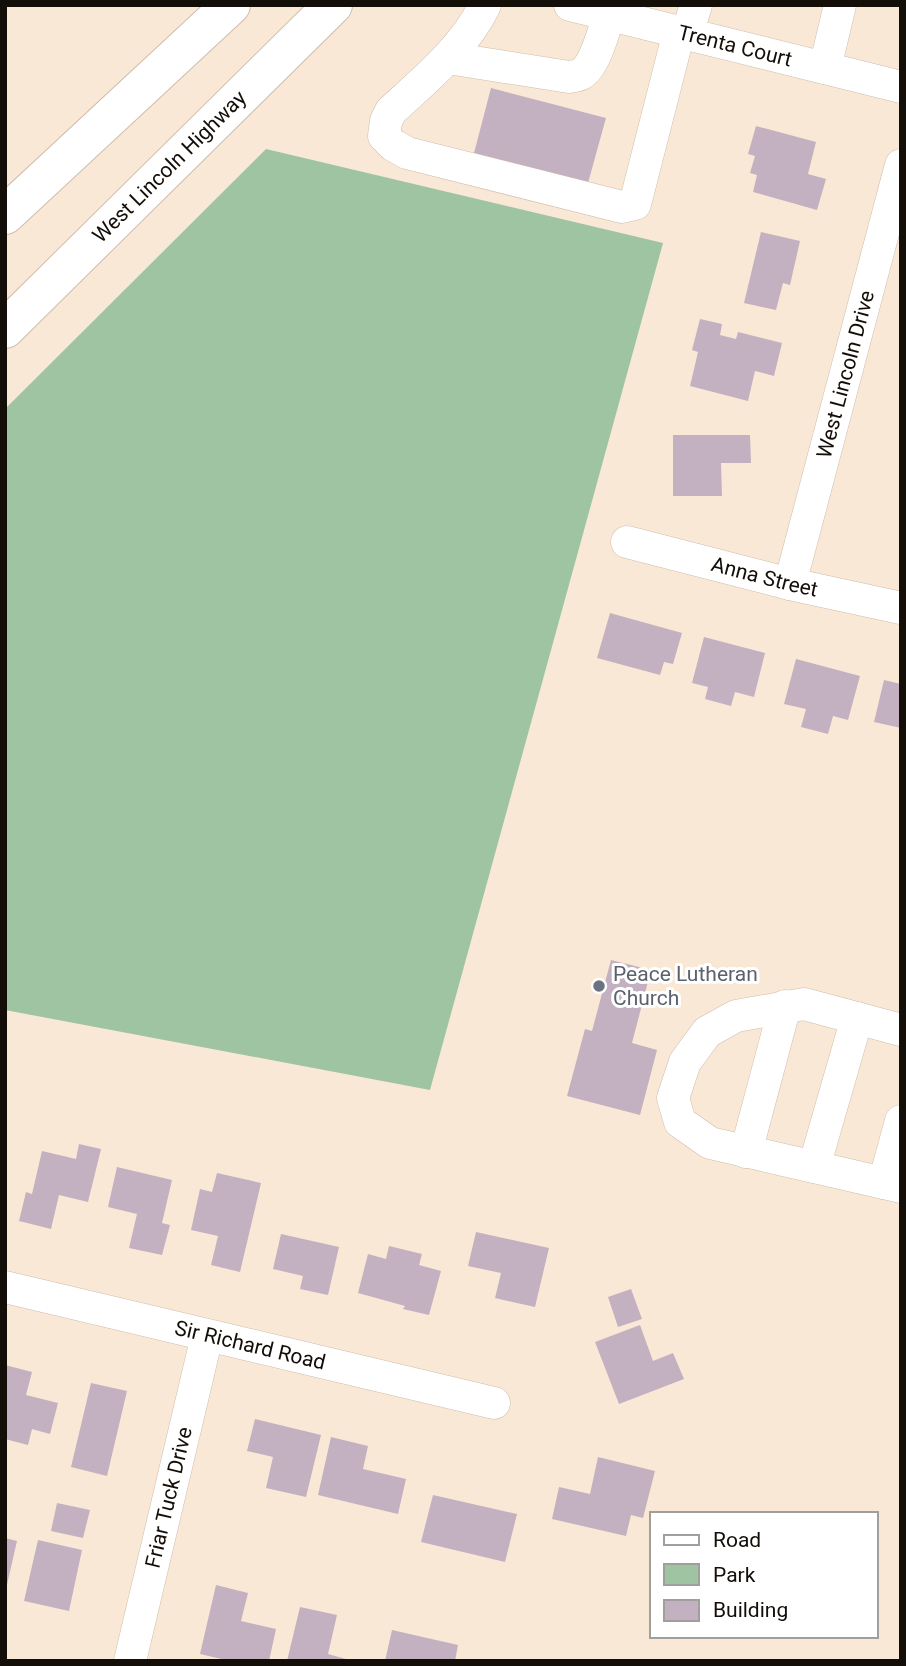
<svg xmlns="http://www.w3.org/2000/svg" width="906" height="1666" font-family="Roboto,sans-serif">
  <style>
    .green { fill: #9ec4a2 }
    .building { fill: #c3b0c1 }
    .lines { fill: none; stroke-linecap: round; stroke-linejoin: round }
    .minor-casing { stroke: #cfbdac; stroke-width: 33 }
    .major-casing { stroke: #cfbdac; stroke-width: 40 }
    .minor { stroke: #fff; stroke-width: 32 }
    .major { stroke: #fff; stroke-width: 38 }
    .worship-dot { fill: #6b7280; stroke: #fff; stroke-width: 2.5 }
    .labels { text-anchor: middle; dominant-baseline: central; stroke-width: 6; stroke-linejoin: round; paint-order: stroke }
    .street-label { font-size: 21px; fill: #140e08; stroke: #fff }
    .worship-label { font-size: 21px; fill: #5b616d; stroke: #fff; text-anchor: start }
  </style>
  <rect width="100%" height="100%" fill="#fae8d6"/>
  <!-- green -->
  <path class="green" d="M266 149 663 243 430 1090 5 1010V409Z"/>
  <!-- building -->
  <path class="building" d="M491 88 606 118 588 183 474 153Z
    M756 126 816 142 808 174 826 179 817 210 753 192 757 175 750 173 755 156 748 154Z
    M761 232 800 241 790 285 783 283 776 310 744 303Z
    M700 319 722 324 720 335 736 339 738 332 782 343 774 376 755 371 748 401 690 386 698 352 692 350Z
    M673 435H750L751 463H721L722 496H673Z
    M610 613 682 633 673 664 664 662 660 675 597 658Z
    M704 637 765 653 754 697 735 692 731 706 705 699 708 687 692 683Z
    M796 659 860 676 848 720 833 716 828 734 801 727 806 709 784 704Z
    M884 680 901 684V728L874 722Z
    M611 960 651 970 632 1043 657 1050 640 1115 567 1096 585 1029 592 1031Z
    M79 1144 101 1149 88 1202 59 1195 51 1229 19 1221 26 1192 32 1194 42 1151 76 1159Z
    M117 1167 172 1180 162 1223 170 1225 162 1255 129 1248 137 1214 108 1207Z
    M217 1173 261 1183 240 1272 211 1265 218 1236 191 1230 200 1189 212 1192Z
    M476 1232 549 1248 535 1307 495 1298 501 1273 468 1266Z
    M281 1234 339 1247 328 1295 300 1289 303 1276 273 1269Z
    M389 1246 422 1254 419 1265 441 1271 429 1315 403 1309 405 1306 358 1293 368 1254 386 1259Z
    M631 1289 642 1319 618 1327 608 1297Z
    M640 1325 653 1361 673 1353 684 1379 619 1404 595 1342Z
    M5 1365 32 1372 26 1395 58 1403 50 1434 32 1429 28 1445 5 1439Z
    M91 1383 127 1391 107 1476 71 1467Z
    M255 1419 321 1435 306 1497 266 1488 273 1457 247 1451Z
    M331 1437 368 1446 363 1469 406 1479 398 1514 318 1495Z
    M598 1457 655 1471 643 1518 631 1515 626 1536 552 1519 559 1487 590 1494Z
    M433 1495 517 1514 505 1562 421 1542Z
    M57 1503 90 1510 83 1538 51 1531Z
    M5 1538 17 1541 6 1589H5Z
    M38 1540 82 1550 69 1611 24 1601Z
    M216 1585 248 1593 241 1621 276 1629 269 1661H230L200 1654Z
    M300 1607 337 1615 328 1654 353 1661H287Z
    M392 1630 458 1645 455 1661H385Z"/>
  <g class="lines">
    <defs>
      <g id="minor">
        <path d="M485 5C464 48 426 79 391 111L386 121 384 136 393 145 407 153 622 207 635 204 679 32"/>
        <path id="s1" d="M570 5 901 87"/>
        <path d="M687 34 696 5"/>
        <path d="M448 58 569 77C573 76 578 76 581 74 595 66 604 30 609 15"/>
        <path d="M825 68 840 5"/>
        <path id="s2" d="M627 542 790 584 901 608"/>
        <path id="s3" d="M790 584 901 165"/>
        <path d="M901 1030 804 1004 736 1016 707 1032 685 1062 673 1098 680 1122 710 1143 901 1187"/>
        <path d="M746 1152 785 1006"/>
        <path d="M814 1167 857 1018"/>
        <path d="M884 1183 901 1121"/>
        <path id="s4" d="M5 1287 494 1403"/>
        <path id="s5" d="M130 1661 207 1336"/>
      </g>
      <g id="major">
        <path d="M5 215 231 5"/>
        <path id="s6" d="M5 329 333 5"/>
      </g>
    </defs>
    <!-- minor casing -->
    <use href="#minor" class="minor-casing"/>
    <!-- major casing -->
    <use href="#major" class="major-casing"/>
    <!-- minor -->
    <use href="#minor" class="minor"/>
    <!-- major -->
    <use href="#major" class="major"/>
  </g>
  <!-- markers -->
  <circle class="worship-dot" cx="599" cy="986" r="7"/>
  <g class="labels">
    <!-- street labels -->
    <g class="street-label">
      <text stroke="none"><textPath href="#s1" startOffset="170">Trenta Court</textPath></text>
      <text stroke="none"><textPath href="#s6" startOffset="231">West Lincoln Highway</textPath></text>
      <text stroke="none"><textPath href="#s3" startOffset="217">West Lincoln Drive</textPath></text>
      <text stroke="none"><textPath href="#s2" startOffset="142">Anna Street</textPath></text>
      <text stroke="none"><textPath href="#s4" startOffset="252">Sir Richard Road</textPath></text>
      <text stroke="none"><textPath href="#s5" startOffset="168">Friar Tuck Drive</textPath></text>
    </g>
    <!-- worship labels -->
    <g class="worship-label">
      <text x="613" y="974">Peace Lutheran<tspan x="613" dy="24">Church</tspan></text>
    </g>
  </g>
  <!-- border -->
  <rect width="906" height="1666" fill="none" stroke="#140e08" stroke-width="14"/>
  <!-- legend -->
  <rect x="650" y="1512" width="228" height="126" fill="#ffffff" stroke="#a19f9c" stroke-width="2"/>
  <rect x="664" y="1535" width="35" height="10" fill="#ffffff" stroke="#a19f9c" stroke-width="2"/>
  <text x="713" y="1547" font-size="21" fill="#140e08">Road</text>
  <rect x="664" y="1564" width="35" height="21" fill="#9ec4a2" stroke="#a19f9c" stroke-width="2"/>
  <text x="713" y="1582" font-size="21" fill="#140e08">Park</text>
  <rect x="664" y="1600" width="35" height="21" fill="#c3b0c1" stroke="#a19f9c" stroke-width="2"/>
  <text x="713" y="1617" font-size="21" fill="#140e08">Building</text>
</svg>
